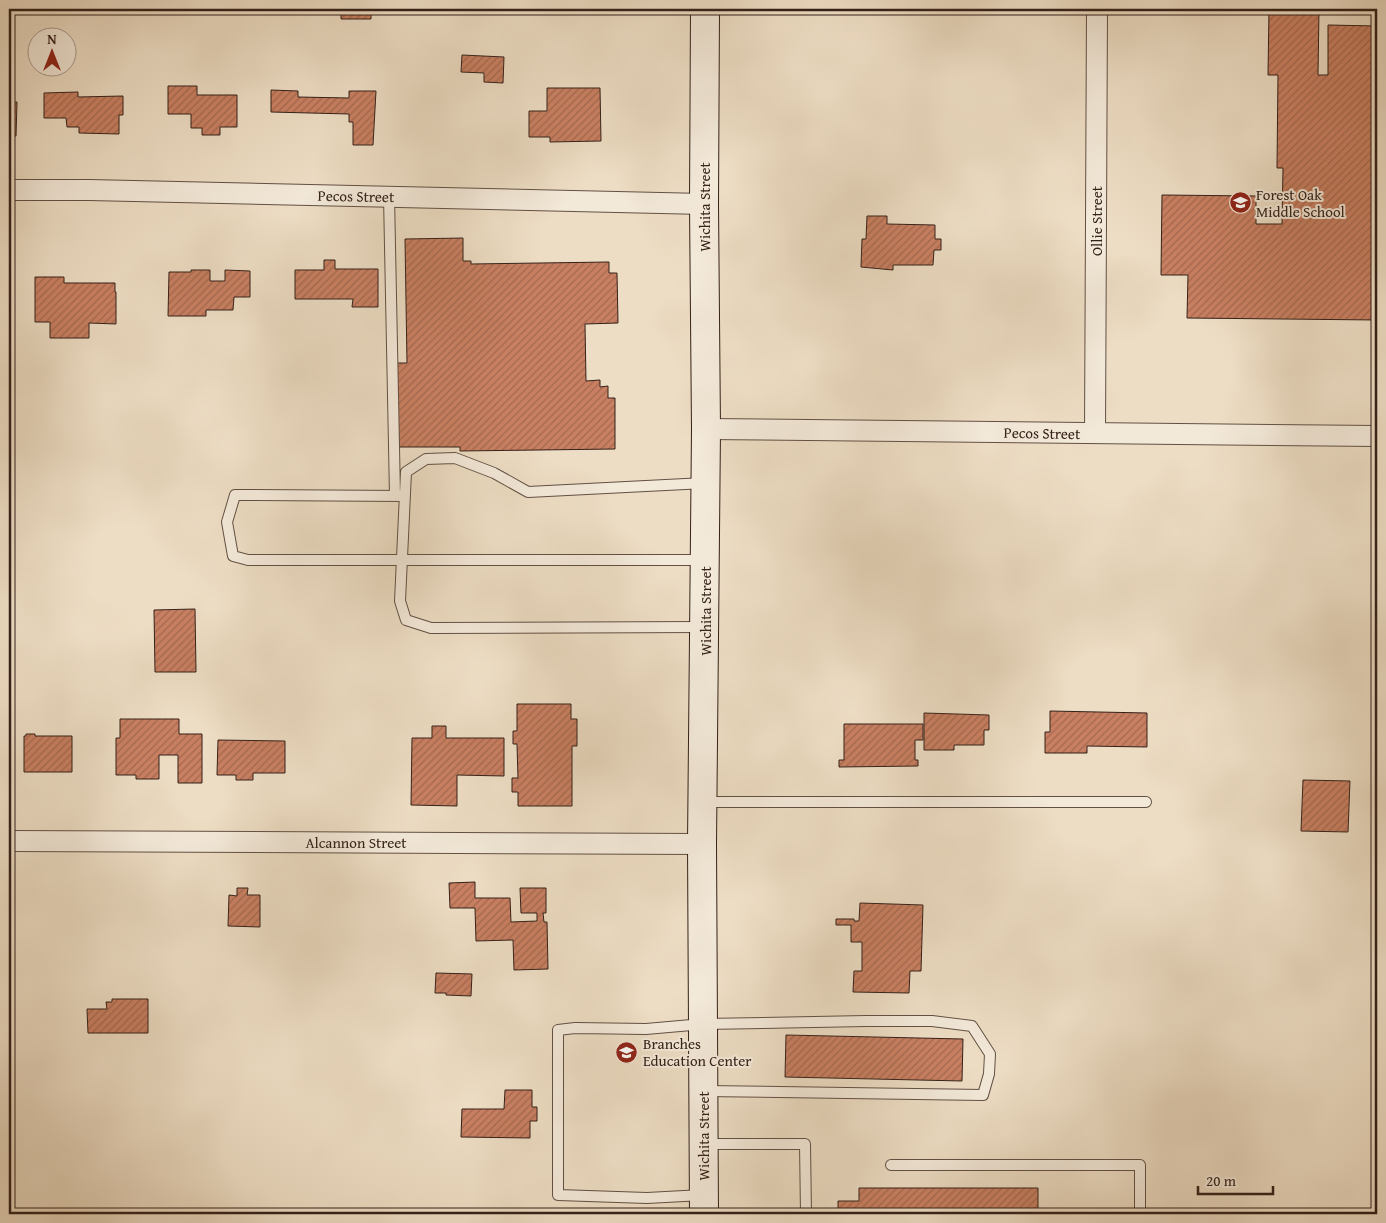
<svg xmlns="http://www.w3.org/2000/svg" width="1386" height="1223" font-family="'Gentium Book Plus',serif">
  <style>
    .building { fill: url(#building-hatch); stroke: #342119 }
    .lines { fill: none; stroke-linecap: round; stroke-linejoin: round }
    .service-casing { stroke: #625044; stroke-width: 12 }
    .minor-casing { stroke: #625044; stroke-width: 22 }
    .secondary-casing { stroke: #342119; stroke-width: 30 }
    .service { stroke: #f3e9d9; stroke-width: 10 }
    .minor { stroke: #f3e9d9; stroke-width: 20 }
    .secondary { stroke: #f3e9d9; stroke-width: 28 }
    .labels { text-anchor: middle; dominant-baseline: central; stroke-width: 4; stroke-linejoin: round; paint-order: stroke }
    .poi-label { font-size: 15px; fill: #342119; stroke: #f3e9d9; text-anchor: start }
    .street-label { font-size: 15px; fill: #342119; stroke: #f3e9d9 }
  </style>
  <defs>
    <pattern id="building-hatch" width="6" height="6" patternUnits="userSpaceOnUse" patternTransform="scale(1.25)"><rect width="6" height="6" fill="#c98062"/><path d="M-1 1l2-2M0 6l6-6M5 7l2-2" fill="none" stroke="#a46850"/></pattern>
  </defs>
  <rect width="100%" height="100%" fill="#edddc4"/>
  <filter id="stains"><feTurbulence type="fractalNoise" baseFrequency=".004" numOctaves="4"/><feColorMatrix values="0 0 0 0 .2 0 0 0 0 .09 0 0 0 0 .02 0 0 0 .5 -.17"/></filter>
  <radialGradient id="worn" r=".72"><stop offset=".6" stop-color="#630" stop-opacity="0"/><stop offset="1" stop-color="#630" stop-opacity=".3"/></radialGradient>
  <!-- building -->
  <path class="building" d="M341 9H371V19H341Z
    M1269 9H1319L1318 75H1328V25L1377 26V320L1187 318 1188 275H1161L1162 195 1256 196V224H1282L1283 168H1277L1278 75H1268Z
    M462 55 504 57 503 83 484 82V73L461 72Z
    M168 86H197V95H237V127H220V135H202V128H191V114H168Z
    M547 88H600L601 141 550 142V137H529V111H547Z
    M271 90 298 91V97L349 98V91H376L373 145H353V122H349V114L271 112Z
    M78 92V97L123 96V115H119V134L79 133V127H67L66 118H44V93Z
    M9 102H17L16 136H9Z
    M867 216H887V224L935 225V239H941V250H934L933 265H893V270L861 267 862 239H866Z
    M463 238V261H471V264L609 262V273H617L618 323 585 324 586 381 600 380V387L608 386V398H615V449L460 451V447H398L397 363H407L405 239Z
    M324 260H335V269H378V307H352L353 299H295V270H324Z
    M191 270H210V281H225V270L250 271V297H234L233 310H206V316H168L169 272H191Z
    M35 277H64V283H115V292H116V324L89 323V338H50V322H35Z
    M195 609 196 672H155L154 610Z
    M517 704H571V719H577V746H572V806H518V792H512V778H518L517 744H513V731H517Z
    M1050 711 1147 713V747L1087 746V753H1045V732H1050Z
    M924 713 989 715V730H984V745H954V750H924Z
    M120 719H179V734H202V783H178V755H159V779H136V775H116V738H120Z
    M844 724H923V740H915V760H918V766L839 767V760H844Z
    M432 726H446V738H504V776L457 775V806L411 805 412 738H432Z
    M26 734H35V736H72V772H24V736H26Z
    M218 740 285 741V773H253V780H236V775H217Z
    M1303 780 1350 781 1348 832 1301 831Z
    M475 882V898H510L511 922 537 921V913H521L520 888H546V913H543L544 922H547L548 969 514 970 513 940 476 941 475 908H450L449 883Z
    M237 888H248L247 895H260V927L228 926 229 895 237 896Z
    M860 903 923 905 921 971H910L909 993 853 992 854 971H862V942H851V925H836V919H854V921H859Z
    M436 973 472 974 471 996 446 995V993H435Z
    M112 999H148V1033H88L87 1009H107L106 1002H112Z
    M786 1035 963 1039 962 1081 785 1077Z
    M505 1090H532V1107H537V1121H530V1138L461 1137 462 1109H504Z
    M859 1188H1038V1214H838V1201H859Z"/>
  <g class="lines">
    <defs>
      <path id="service" d="M389 196 395 496
        M405 496 235 495 227 522 233 556 248 560H704
        M704 627 431 628 406 620 400 601 406 472 426 459 455 458 494 473 528 492 705 483
        M704 802H1146
        M704 1144H805L806 1214
        M891 1165H1140V1214
        M703 1195 647 1198 558 1195V1030L575 1028 646 1029 703 1024 866 1021H932L972 1026 990 1054 989 1074 983 1095 704 1091"/>
      <path id="minor" d="M9 190H89L704 204
        M706 429 1377 436
        M1095 433 1097 9
        M9 841 702 844"/>
      <path id="secondary" d="M704 1214 702 844 706 429 704 204 705 9"/>
    </defs>
    <!-- service casing -->
    <use href="#service" class="service-casing"/>
    <!-- minor casing -->
    <use href="#minor" class="minor-casing"/>
    <!-- secondary casing -->
    <use href="#secondary" class="secondary-casing"/>
    <!-- service -->
    <use href="#service" class="service"/>
    <!-- minor -->
    <use href="#minor" class="minor"/>
    <!-- secondary -->
    <use href="#secondary" class="secondary"/>
  </g>
  <!-- icons -->
  <defs>
    <symbol id="school-disc" viewBox="-11 -11 22 22"><circle r="9.5" fill="#8f2418" stroke="#f3e9d9"/><path d="M0-5L7-2L0 1L-7-2ZM-4 1L0 2.5L4 1V4Q0 6-4 4Z" fill="#fff"/></symbol>
  </defs>
  <g fill-rule="evenodd">
    <use href="#school-disc" x="1228" y="190" width="25" height="25"/>
    <use href="#school-disc" x="614" y="1040" width="25" height="25"/>
  </g>
  <g class="labels">
    <!-- poi labels -->
    <g class="poi-label">
      <text x="1256" y="194">Forest Oak<tspan x="1256" dy="17">Middle School</tspan></text>
      <text x="643" y="1043">Branches<tspan x="643" dy="17">Education Center</tspan></text>
    </g>
    <!-- street labels -->
    <g class="street-label">
      <text transform="translate(356 196) rotate(1)">Pecos Street</text>
      <text transform="translate(704 207) rotate(-90)">Wichita Street</text>
      <text transform="translate(1096 221) rotate(-90)">Ollie Street</text>
      <text transform="translate(1042 433) rotate(1)">Pecos Street</text>
      <text transform="translate(705 611) rotate(-90)">Wichita Street</text>
      <text x="356" y="842">Alcannon Street</text>
      <text transform="translate(703 1136) rotate(-90)">Wichita Street</text>
    </g>
  </g>
  <!-- margin -->
  <rect width="1386" height="1223" fill="none" stroke="#edddc4" stroke-width="30"/>
  <rect x="10" y="10" width="1366" height="1203" fill="none" stroke="#342119" stroke-width="2.5"/>
  <rect x="15" y="15" width="1356" height="1193" fill="none" stroke="#342119"/>
  <!-- north arrow -->
  <g transform="translate(52 52)"><circle r="24" fill="#f3e9d9" stroke="#a7998c"/>
  <path d="M0-4L9 19L0 12L-9 19Z" fill="#8f2418"/>
  <text y="-8" font-size="14" font-weight="bold" text-anchor="middle" fill="#342119">N</text>
  </g>
  <!-- scale -->
  <path d="M1198 1186v8h75v-8" fill="none" stroke="#342119" stroke-width="2.5"/>
  <text x="1206" y="1186" font-size="15" fill="#342119" stroke="#f3e9d9" stroke-width="4" paint-order="stroke">20 m</text>
  <rect width="100%" height="100%" filter="url(#stains)"/>
  <rect width="100%" height="100%" fill="url(#worn)"/>
</svg>
